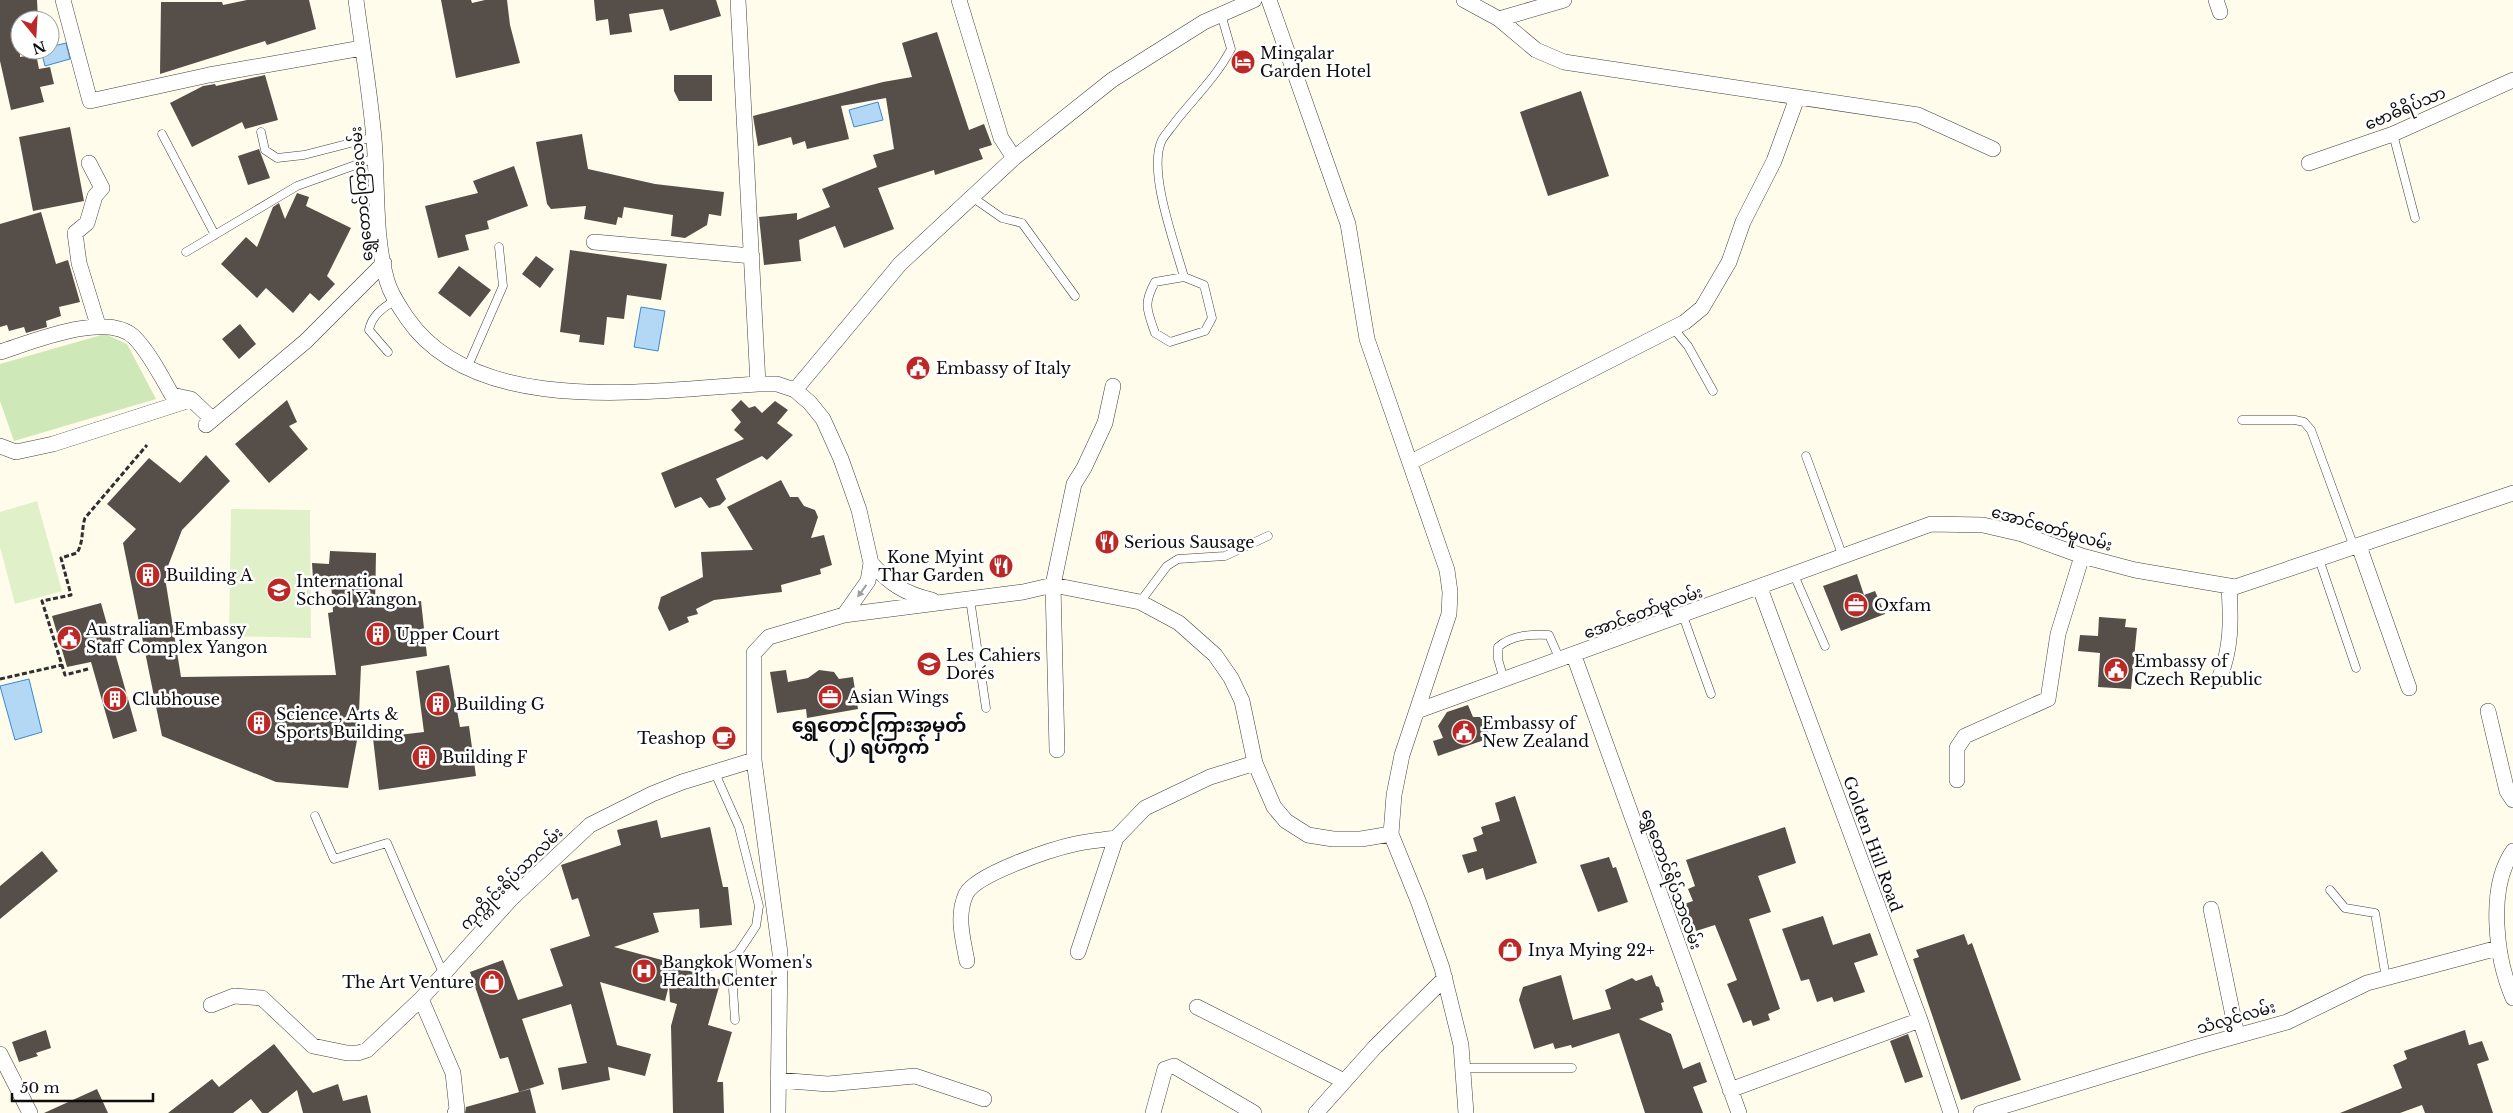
<svg xmlns="http://www.w3.org/2000/svg" width="2513" height="1113" font-family="'Libre Baskerville','Noto Sans Myanmar',serif">
  <style>
    .green { fill: #cee8b7 }
    .pitch { fill: #e0f0c8 }
    .water { fill: #b2d8f5; stroke: #3a89cb }
    .building { fill: #554e49 }
    .lines { fill: none; stroke-linecap: round; stroke-linejoin: round }
    .lane-casing { stroke: #404040; stroke-width: 9 }
    .street-casing { stroke: #404040; stroke-width: 16 }
    .path { stroke: #2f2f2f; stroke-width: 3; stroke-dasharray: 5 2.5; stroke-linecap: butt }
    .lane { stroke: #fff; stroke-width: 8 }
    .street { stroke: #fff; stroke-width: 15 }
    .oneway { fill: #9e9e9e }
    .labels { text-anchor: middle; dominant-baseline: central; stroke-width: 5; stroke-linejoin: round; paint-order: stroke }
    .poi-label { font-size: 16px; fill: #0d0d0d; stroke: #fff; text-anchor: start }
    .street-label { font-size: 16px; fill: #0d0d0d; stroke: #fff }
    .quarter-label { font-size: 19px; font-weight: bold; fill: #0d0d0d; stroke: #fff }
  </style>
  <rect width="100%" height="100%" fill="#fffcec"/>
  <!-- green -->
  <path class="green" d="M105 334 127 344 156 399 14 441 0 401V364Z"/>
  <!-- pitch -->
  <path class="pitch" d="M37 501 62 591 15 604 0 547V512Z
    M231 509 310 510 311 638 229 636Z"/>
  <!-- water -->
  <path class="water" d="M66 43 70 59 45 66 41 50H50V47Z
    M878 102 883 120 854 127 849 110Z
    M641 307 665 311 658 351 634 347Z
    M29 679 42 732 15 740 0 686Z"/>
  <!-- building -->
  <path class="building" d="M0 0H37L38 20H20V57L36 54 39 69 50 67 54 84 40 87 44 102 11 110 0 61Z
    M247 0H309L316 29 267 45 265 41 160 74 161 2H222L223 5Z
    M441 0H471L472 3 485 0H507L510 25 520 63 456 78Z
    M594 0H716L721 16 670 31 663 9 629 14 632 32 610 35 608 19 596 21Z
    M937 32 969 130 984 124 992 145 979 149 983 159 935 175 934 170 878 188 894 229 844 248 835 226 799 240 801 261 764 265 759 217 797 213V220L830 207 822 189 877 167 873 155 894 149 886 98 841 106 849 139 807 149 805 141 793 145 791 137 758 146 753 116 883 82 912 77 902 43Z
    M265 75 278 120 245 129 242 122 192 147 170 103 203 86 215 84 216 86Z
    M674 75H712V101H679L674 91Z
    M1581 91 1609 176 1548 196 1520 112Z
    M70 127 84 201 33 211 19 137Z
    M582 134 588 169 655 184 724 192 721 216 709 214 707 225 685 238 671 236 673 215 624 207 622 218 618 217 616 225 584 219 586 206 551 209 547 204 536 142Z
    M259 149 270 178 248 185 238 156Z
    M514 166 528 206 487 221 489 229 465 235 469 250 438 258 425 206 478 193 473 181Z
    M297 193 309 197 306 206 351 228 327 276 335 284 319 301 310 293 293 313 266 288 257 298 221 264 246 237 257 247 273 207 279 203 285 219Z
    M41 212 56 264 68 260 80 302 59 307 61 316 46 321 47 327 26 333 24 327 9 331 7 325 0 327V224Z
    M570 250 667 264 661 300 627 295 624 319 607 317 604 345 579 342 580 335 560 332Z
    M536 256 554 269 540 288 522 274Z
    M459 266 491 290 470 317 438 293Z
    M240 324 256 344 239 359 222 339Z
    M287 400 297 422 289 426 308 449 269 483 235 444Z
    M741 400 749 408 755 406 762 413 775 401 788 410 777 423 793 435 767 460 762 456 716 479 726 499 720 505 709 508 701 497 675 508 661 473 744 439 734 430 741 422 731 410Z
    M206 455 230 481 182 530 168 566 166 584 181 677 336 675 328 613 333 612 331 581 313 578 312 563 329 564 330 551 376 553 375 607 421 601 427 656 361 666 358 735 348 788 276 782 162 736 123 543 136 529 107 504 149 458 180 483Z
    M781 480 790 497H798L804 506 815 510 818 517 811 538 824 535 832 565 820 569 821 574 781 585 782 592 714 600 696 609 698 614 687 617 689 622 669 631 658 608 661 597 703 577 701 552 753 550 727 507Z
    M1857 574 1864 595 1875 591 1885 614 1841 631 1823 586Z
    M101 603 137 731 113 739 91 662 67 667 52 616Z
    M2099 617 2126 619 2125 627 2137 628 2131 689 2098 687 2100 653 2078 651 2080 635 2098 636Z
    M449 665 460 727 469 726 476 776 379 790 373 738 424 732 416 671Z
    M786 670 788 682 808 678 819 670 834 672 839 679 853 677 858 709 807 718 806 709 777 713 770 672Z
    M1468 705 1473 717H1483L1490 738 1438 756 1433 741 1443 738 1438 726 1447 712Z
    M1515 796 1537 863 1486 880 1483 868 1468 873 1462 855 1477 851 1473 838 1483 834 1481 827 1500 821 1495 803Z
    M657 820 661 838 710 827 723 887H728L732 925 700 928 699 909 653 913 659 932 614 947 673 963 672 966 721 980 708 1025 732 1032 717 1082H723L724 1113H673L671 1026 677 1004 670 1002 669 985 665 1001 600 982 617 1045 651 1054 645 1076 608 1067 610 1080 562 1090 558 1068 587 1063 571 1004 522 1019 544 1084 519 1092 508 1057 500 1059 470 972 503 960 518 1000 563 986 550 949 590 936 578 898 572 900 561 865 621 845 617 830Z
    M1785 827 1796 863 1758 876 1771 912 1749 919 1780 1009 1768 1014 1770 1020 1753 1026 1751 1020 1743 1023 1727 984 1737 980 1715 925 1696 931 1694 926 1686 929 1678 906 1693 901 1688 889 1695 886 1686 860Z
    M42 851 58 871 0 919V886Z
    M1609 857 1613 868 1616 867 1628 902 1598 912 1580 865Z
    M1823 916 1833 945 1870 933 1878 955 1854 963 1865 992 1834 1002 1832 997 1817 1002 1809 979 1801 981 1782 929Z
    M1964 934 1968 945 1972 943 2021 1080 1961 1100 1913 959 1919 957 1916 950Z
    M1561 975 1573 1020 1611 1009 1605 990 1632 978 1636 981 1652 975 1656 986 1659 987 1664 1002 1661 1003 1663 1010 1639 1019 1671 1034 1683 1069 1700 1062 1707 1082 1693 1087 1703 1113H1645L1619 1033 1572 1048 1571 1045 1555 1049 1553 1043 1534 1049 1519 1000 1523 987Z
    M46 1030 51 1048 36 1053 38 1056 19 1062 12 1042Z
    M2465 1030 2469 1045 2482 1041 2489 1060 2477 1064 2493 1113H2425L2422 1105 2400 1113H2340L2402 1088 2393 1065 2407 1059 2404 1051Z
    M1908 1034 1923 1077 1905 1083 1890 1041Z
    M274 1044 313 1093 338 1084 343 1101 367 1095 371 1113H303L297 1090 268 1113H262L251 1099 233 1113H168L212 1079 219 1087Z
    M97 1089 108 1113H44Z
    M530 1089 536 1113H465L466 1107Z"/>
  <g class="lines">
    <defs>
      <path id="lane" d="M261 132 265 150 277 158 304 155 374 137
        M162 134 215 235
        M2393 134 2415 218
        M972 197 1002 218 1022 223 1075 296
        M186 252 297 186 375 158
        M1184 277C1175 244 1147 170 1162 140 1166 133 1172 127 1176 121 1195 97 1217 76 1231 49L1221 14
        M1184 277 1204 285 1212 318 1205 331 1170 342 1155 333C1147 310 1143 304 1155 282Z
        M1673 328 1688 346 1713 391
        M388 352 369 330C372 315 383 308 395 300
        M468 366 503 286 499 247
        M2242 420H2295L2304 422 2311 430 2354 547
        M1806 456 1843 557
        M2319 559 2356 668
        M1794 575 1825 646
        M970 599 986 708
        M1140 602 1167 566 1178 559 1225 556 1268 536
        M1683 616 1711 694
        M1504 680 1498 659V647C1512 635 1531 634 1549 635L1560 660
        M315 816 334 859 387 843 443 973
        M2330 890 2345 908 2375 913 2386 978
        M731 957 735 1020
        M697 968 717 965 738 953 756 926 759 906 739 827 715 773
        M1464 1068H1572"/>
      <path id="street" d="M63 0 90 101 209 75 362 48
        M356 0C362 46 370 92 374 139 378 186 374 236 387 281 391 295 399 306 407 318 476 419 653 390 758 384H777L795 390 810 403 823 419 841 459 859 510 871 563 868 581 844 615
        M738 0 758 384
        M959 0 1001 138 1014 158
        M1269 0 1348 224 1367 339 1447 570 1450 592 1449 614 1402 755 1394 795 1391 834 1419 903 1442 968 1461 1045 1466 1113
        M1464 0 1499 19 1536 50 1564 62 1918 115 1993 149
        M2216 0 2220 12
        M1499 19 1564 0
        M89 163 102 188 95 196 87 223 75 233 79 263 98 325
        M2309 163 2393 134 2513 80
        M594 242 752 256
        M0 352C32 342 108 310 135 338 150 354 161 376 172 395L191 399 212 419
        M795 390 900 264 1014 158 1112 80 1204 22 1254 0
        M206 425 306 341 384 263
        M0 446 16 452 53 444 190 400
        M1411 462 1685 322 1702 308 1729 262 1743 222 1774 161 1797 98
        M2359 546 2409 688
        M871 563C889 583 905 594 932 600
        M1760 588 1920 1020 1951 1113
        M1574 656 1739 1113
        M2219 679C2232 648 2231 619 2229 586
        M1417 711 1931 524 1983 525 2022 534 2082 556 2135 570 2235 587 2513 493
        M2488 711 2507 791 2513 800
        M1057 750 1053 585 1074 484 1084 468 1105 423 1113 386
        M1957 780V748L1965 736 2048 699 2058 634 2082 556
        M2513 851C2487 888 2496 959 2513 998
        M2211 909 2237 1035
        M1078 952 1116 838 1145 808 1210 777 1255 763
        M967 961C963 939 956 916 966 894 976 874 1052 849 1075 844 1088 841 1103 840 1116 838
        M211 1005 234 996 262 998 313 1046 347 1053H358L367 1050 421 999
        M1197 1007 1344 1081
        M0 1054 30 1113
        M778 1080 828 1084 915 1076 984 1099
        M1730 1090 1920 1020
        M455 1113 457 1110 453 1073 421 999 511 899 590 825 652 794 682 782 754 760
        M778 1113 780 953 754 760V653L769 637 844 615 1023 592 1053 585 1140 602 1179 623 1215 655 1231 678 1242 701 1255 763 1274 807 1286 821 1308 835 1333 839H1361L1391 834
        M1153 1113 1165 1069 1174 1066 1254 1113
        M1316 1113 1375 1047 1445 978
        M1981 1113 2197 1047 2287 1022 2367 983 2498 948"/>
    </defs>
    <!-- lane casing -->
    <use href="#lane" class="lane-casing"/>
    <!-- street casing -->
    <use href="#street" class="street-casing"/>
    <!-- path -->
    <path class="path" d="M88 669 65 675 42 601 71 595 61 558 77 553C84 541 81 530 85 518L147 445
      M0 679 62 665"/>
    <!-- lane -->
    <use href="#lane" class="lane"/>
    <!-- street -->
    <use href="#street" class="street"/>
  </g>
  <!-- one-way arrows -->
  <defs><path id="oneway-solid" d="M-6-.8H1V-3.2L6.5 0L1 3.2V.8H-6Z" transform="scale(1.25)"/></defs>
  <use class="oneway" href="#oneway-solid" transform="translate(862 591) rotate(126)"/>
  <!-- icons -->
  <defs>
    <symbol id="hotel-disc" viewBox="-11 -11 22 22"><circle r="9.5" fill="#bb2826" stroke="#fff"/><path d="M-6-4.5h1.5V1H6V5H4.5V3h-9V5H-6ZM-4 0a1.8 1.8 0 1 1 3.6 0ZM.5 0V-2.5h3Q6-2.5 6 0Z" fill="#fff"/></symbol>
    <symbol id="civic-disc" viewBox="-11 -11 22 22"><circle r="9.5" fill="#bb2826" stroke="#fff"/><path d="M-.6-6.5H3V-4.5H.6V-3L4-1V1h2V6H-6V1h2V-1L-.6-3ZM-1.2 2.5V6h2.4V2.5Z" fill="#fff"/></symbol>
    <symbol id="restaurant-disc" viewBox="-11 -11 22 22"><circle r="9.5" fill="#bb2826" stroke="#fff"/><path d="M-5-6h1v4h1v-4h1v4h1v-4h1v5L-1.5 .5V6h-2V.5L-5-1ZM5-6V6H3V1.5H1.5Q1.5-4 5-6Z" fill="#fff"/></symbol>
    <symbol id="building-disc" viewBox="-11 -11 22 22"><circle r="9.5" fill="#bb2826" stroke="#fff"/><path d="M-4-6H4V6H1V3H-1V6H-4ZM-2.5-4.3h1.7v1.8h-1.7ZM.8-4.3h1.7v1.8H.8ZM-2.5-1h1.7V.8h-1.7ZM.8-1h1.7V.8H.8Z" fill="#fff"/></symbol>
    <symbol id="school-disc" viewBox="-11 -11 22 22"><circle r="9.5" fill="#bb2826" stroke="#fff"/><path d="M0-5L7-2L0 1L-7-2ZM-4 1L0 2.5L4 1V4Q0 6-4 4Z" fill="#fff"/></symbol>
    <symbol id="office-disc" viewBox="-11 -11 22 22"><circle r="9.5" fill="#bb2826" stroke="#fff"/><path d="M-6-3h4V-5.5h4V-3h4V5H-6ZM-1-4.5V-3h2v-1.5ZM-6 0V1H6V0Z" fill="#fff"/></symbol>
    <symbol id="cafe-disc" viewBox="-11 -11 22 22"><circle r="9.5" fill="#bb2826" stroke="#fff"/><path d="M-5.5-4.5H6V0H3Q3 3.5 0 3.5H-2.5Q-5.5 3.5-5.5 0ZM3-3.2v2h1.7v-2ZM-6 4.5H4V6H-6Z" fill="#fff"/></symbol>
    <symbol id="shop-disc" viewBox="-11 -11 22 22"><circle r="9.5" fill="#bb2826" stroke="#fff"/><path d="M-5-2.5h2.3a2.7 3.5 0 0 1 5.4 0H5L5.5 6h-11ZM-1.5-2.5h3a1.5 2.3 0 0 0-3 0Z" fill="#fff"/></symbol>
    <symbol id="hospital-disc" viewBox="-11 -11 22 22"><circle r="9.5" fill="#bb2826" stroke="#fff"/><path d="M-5-5h3v3.5h4V-5h3V5h-3V1.5h-4V5h-3Z" fill="#fff"/></symbol>
  </defs>
  <g fill-rule="evenodd">
    <use href="#hotel-disc" x="1229" y="48" width="28" height="28"/>
    <use href="#civic-disc" x="904" y="354" width="28" height="28"/>
    <use href="#restaurant-disc" x="1093" y="528" width="28" height="28"/>
    <use href="#restaurant-disc" x="987" y="552" width="28" height="28"/>
    <use href="#building-disc" x="134" y="561" width="28" height="28"/>
    <use href="#school-disc" x="265" y="576" width="28" height="28"/>
    <use href="#office-disc" x="1842" y="591" width="28" height="28"/>
    <use href="#building-disc" x="364" y="620" width="28" height="28"/>
    <use href="#civic-disc" x="55" y="624" width="28" height="28"/>
    <use href="#school-disc" x="915" y="650" width="28" height="28"/>
    <use href="#civic-disc" x="2102" y="656" width="28" height="28"/>
    <use href="#office-disc" x="816" y="683" width="28" height="28"/>
    <use href="#building-disc" x="101" y="685" width="28" height="28"/>
    <use href="#building-disc" x="424" y="690" width="28" height="28"/>
    <use href="#building-disc" x="245" y="709" width="28" height="28"/>
    <use href="#civic-disc" x="1450" y="718" width="28" height="28"/>
    <use href="#cafe-disc" x="710" y="724" width="28" height="28"/>
    <use href="#building-disc" x="410" y="743" width="28" height="28"/>
    <use href="#shop-disc" x="1496" y="936" width="28" height="28"/>
    <use href="#hospital-disc" x="630" y="957" width="28" height="28"/>
    <use href="#shop-disc" x="478" y="968" width="28" height="28"/>
  </g>
  <g class="labels">
    <!-- poi labels -->
    <g class="poi-label">
      <text x="1260" y="53">Mingalar<tspan x="1260" dy="18">Garden Hotel</tspan></text>
      <text x="936" y="368">Embassy of Italy</text>
      <text x="1124" y="542">Serious Sausage</text>
      <text x="984" y="557" text-anchor="end">Kone Myint<tspan x="984" dy="18">Thar Garden</tspan></text>
      <text x="166" y="575">Building A</text>
      <text x="296" y="581">International<tspan x="296" dy="18">School Yangon</tspan></text>
      <text x="1874" y="605">Oxfam</text>
      <text x="86" y="629">Australian Embassy<tspan x="86" dy="18">Staff Complex Yangon</tspan></text>
      <text x="396" y="634">Upper Court</text>
      <text x="946" y="655">Les Cahiers<tspan x="946" dy="18">Dorés</tspan></text>
      <text x="2134" y="661">Embassy of<tspan x="2134" dy="18">Czech Republic</tspan></text>
      <text x="848" y="697">Asian Wings</text>
      <text x="132" y="699">Clubhouse</text>
      <text x="456" y="704">Building G</text>
      <text x="276" y="714">Science, Arts &amp;<tspan x="276" dy="18">Sports Building</tspan></text>
      <text x="1482" y="723">Embassy of<tspan x="1482" dy="18">New Zealand</tspan></text>
      <text x="706" y="738" text-anchor="end">Teashop</text>
      <text x="442" y="757">Building F</text>
      <text x="1528" y="950">Inya Mying 22+</text>
      <text x="662" y="962">Bangkok Women's<tspan x="662" dy="18">Health Center</tspan></text>
      <text x="474" y="982" text-anchor="end">The Art Venture</text>
    </g>
    <!-- street labels -->
    <g class="street-label">
      <text transform="translate(2405 108) rotate(-23)">ဗောဓိရိပ်သာ</text>
      <text transform="translate(361 194) rotate(-95)">ရွှေတောင်ကြားလမ်း</text>
      <text transform="translate(2052 528) rotate(16)">အောင်တော်မူလမ်း</text>
      <text transform="translate(1643 612) rotate(-20)">အောင်တော်မူလမ်း</text>
      <text transform="translate(1873 844) rotate(70)">Golden Hill Road</text>
      <text transform="translate(511 878) rotate(-45)">ကုက္ကိုင်းရိပ်သာလမ်း</text>
      <text transform="translate(1672 879) rotate(70)">ရွှေတောင်ရိပ်သာလမ်း</text>
      <text transform="translate(2236 1017) rotate(-16)">သံလွင်လမ်း</text>
    </g>
    <!-- quarter labels -->
    <g class="quarter-label">
      <text x="879" y="725">ရွှေတောင်ကြားအမှတ်<tspan x="879" dy="22">(၂) ရပ်ကွက်</tspan></text>
    </g>
  </g>
  <!-- north arrow -->
  <g transform="translate(35 35) rotate(162)"><circle r="24" fill="#ffffff" stroke="#9e9e9e"/>
  <path d="M0-4L9 19L0 12L-9 19Z" fill="#bb2826"/>
  <text y="-8" font-size="14" font-weight="bold" text-anchor="middle" fill="#0d0d0d">N</text>
  </g>
  <!-- scale -->
  <path d="M12 1093v8h141v-8" fill="none" stroke="#0d0d0d" stroke-width="2.5"/>
  <text x="20" y="1093" font-size="15" fill="#0d0d0d" stroke="#ffffff" stroke-width="4" paint-order="stroke">50 m</text>
</svg>
